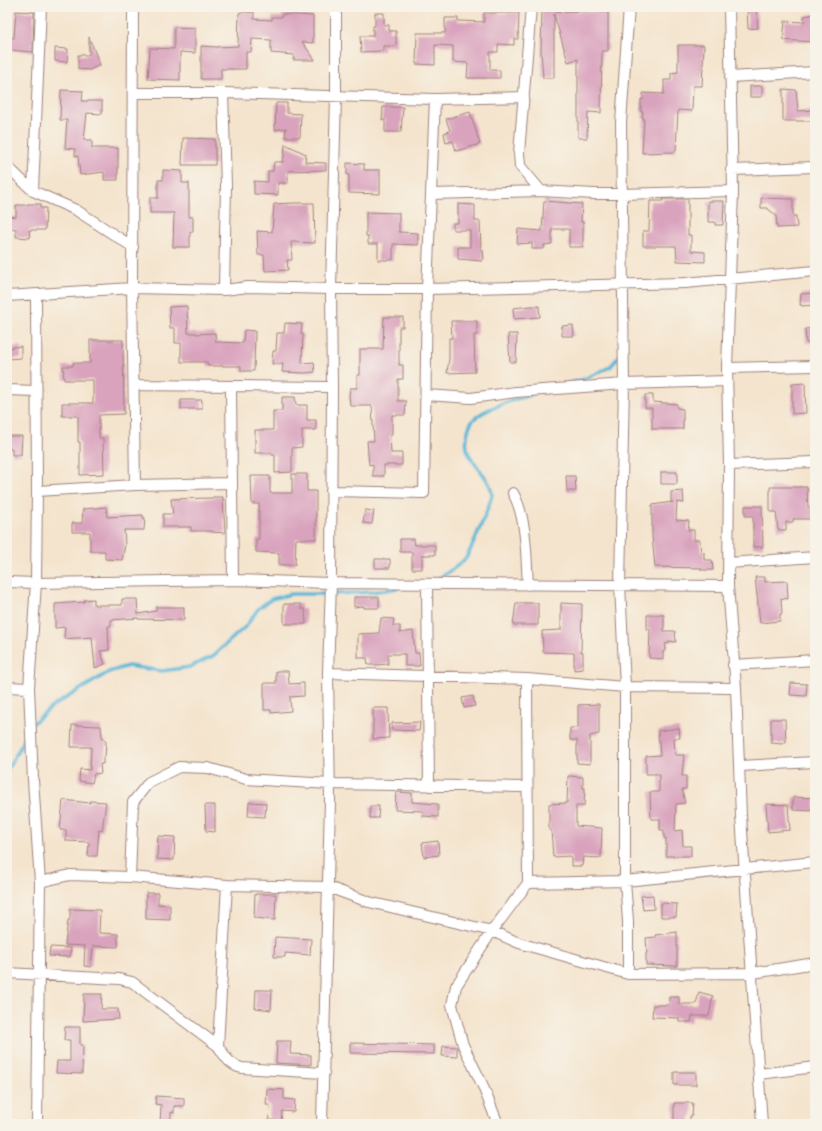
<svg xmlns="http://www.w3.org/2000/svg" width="822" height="1131" font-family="Pangolin,sans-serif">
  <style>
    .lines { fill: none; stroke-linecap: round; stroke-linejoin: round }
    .stream { stroke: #5bb7d9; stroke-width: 3.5 }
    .building { fill: #d9a2bd }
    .street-casing { stroke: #9f827c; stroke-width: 12 }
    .street { stroke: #fff; stroke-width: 10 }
  </style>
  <rect width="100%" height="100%" fill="#f7f3e8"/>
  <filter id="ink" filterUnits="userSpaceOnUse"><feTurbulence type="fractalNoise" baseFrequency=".025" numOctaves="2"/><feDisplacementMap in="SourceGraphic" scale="8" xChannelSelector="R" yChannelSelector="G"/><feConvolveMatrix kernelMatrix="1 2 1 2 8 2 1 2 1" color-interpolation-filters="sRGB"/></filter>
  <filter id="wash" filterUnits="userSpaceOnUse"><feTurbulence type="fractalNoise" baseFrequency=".012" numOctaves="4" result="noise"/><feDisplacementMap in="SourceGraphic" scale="16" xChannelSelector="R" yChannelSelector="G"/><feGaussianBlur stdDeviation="0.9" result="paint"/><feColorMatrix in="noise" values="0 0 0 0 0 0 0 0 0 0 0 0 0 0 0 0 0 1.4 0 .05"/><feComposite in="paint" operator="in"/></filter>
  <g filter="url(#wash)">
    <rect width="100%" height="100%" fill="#f4e4cd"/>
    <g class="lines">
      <!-- stream -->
      <path class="stream" d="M568 384 584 379 610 367 622 353
        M433 581C445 575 457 567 466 558 470 552 493 499 492 493 490 478 475 467 469 454 464 445 467 426 474 419 484 409 515 399 530 395
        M33 723 53 706 109 672 128 666 162 671 190 667 213 656 246 626 258 609 271 599 291 594H330L371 592 398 588
        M7 770 22 744 28 732"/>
    </g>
    <g id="blocks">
      <!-- building -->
      <path class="building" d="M747 7H756L758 28 748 29Z
        M16 11 34 12 33 52 8 50 9 38H14Z
        M542 11 608 12V51H602L601 113 588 112 587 138H578V59L568 62 554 14V78H543L541 52Z
        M242 12H254V19L272 20V17H282V14L313 16V43L302 42 315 60H293L294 55 271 53V40L252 39 251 52H246V69H221V79H201V46L216 47 238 46 239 13Z
        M375 13H384V25H389V31H396V46H383V51L361 52 360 36H373V26H375Z
        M484 13H519L518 39H514V45L498 44V52H490V70H500V78H467L468 63 453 62V46L435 45V65L416 64 417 33H445V18H458V21L484 22Z
        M815 14V42L783 40 785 21 804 22V16Z
        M174 27 195 28V53L180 52V80L148 79 150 48 174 49Z
        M89 37 100 65 89 70 78 69V55H89Z
        M678 45H704L702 86H693L692 111 678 110 676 151 675 152 642 153 644 118H642L643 112H641V99L643 100V93L664 94V80H671V73L678 72Z
        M55 48 68 49 67 62 55 61Z
        M750 86H762V97H750Z
        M783 89 796 90 798 111 815 110V121H783Z
        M61 90 83 91 82 101H102V114L87 113 84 140H92V148H118V180H104V172L80 175 78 156H75V149L65 148 67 120H60Z
        M276 103H287V113L301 114 300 137H285L286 128 275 130Z
        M383 107H403L401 132H385V120H382Z
        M470 112 480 144 456 151 453 141 446 143 444 133 450 131 446 119Z
        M183 138 215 139V165H182Z
        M285 144 306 154 305 162 326 163V170L288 171V183H278V195L254 194V181L268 182V171H273L274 162H283V158H284Z
        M347 163 364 164V170H380V194L349 193V175H347Z
        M163 170 182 171V183H189V217H193V232H190V247H173L174 213H150V198H158V180H163Z
        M761 198 793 199V216H796L797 227 777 228 776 215 768 209V208H761Z
        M663 199H688V235H691V251L705 252V262L677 261 676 246H643V231H649L650 201H663Z
        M544 201 582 204 581 222H583V247H569V229H552V244L544 245V249H532V243L517 244 518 229 542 231Z
        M708 201H724L723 225H715V222H708Z
        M294 203H314L315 243 291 242 292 260H287L288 270 265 271 264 255H258L257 231 272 232 274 204Z
        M27 204H41L40 208H46L45 230H29L30 238 16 237V229L7 228V216L16 217V205H27Z
        M458 204 475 205V221H480L481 250H483L484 259H482V261L458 259V247H470V230H453V223H458Z
        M366 212 399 213V232L418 233V245L393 244V260H378V244H368V236H366Z
        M815 293V305L802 306V305H800L801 294Z
        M187 306 188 333H196V334L215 333 216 342 243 343 244 330 255 331 254 371H241V366H208L207 362H181V343H175V328H170L169 307Z
        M531 306H539L540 317 514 319 513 308Z
        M384 317H403V327H399V365H403V379H398V401H406L405 415H392V435H390L391 453H402V465H384V476H373V464L369 465 367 441H374L372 406H350L349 395 350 388H357V375H360V349H383Z
        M451 321H477V335H474L475 372 447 373 449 359V338H452Z
        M285 323 302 324 301 334H303L302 363 314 362 315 372 304 373 282 372 283 364H272L273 351H276L277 333H284Z
        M573 325 574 336H562V326Z
        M814 328 815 343H806L805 329Z
        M508 334H517L516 362H510Z
        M90 340H123L124 414 99 415V438H103L104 474 80 475V442H78V416H62V403H93V380H64L63 366H73V363H90Z
        M21 346V358L7 359V348Z
        M805 383 806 413 792 414V384Z
        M645 395H653V402L677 404V408L683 409V429H652V408H645Z
        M282 397H295L296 405H307V420H316V430H302V447L292 448V472L275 473V455H272V453H255V430H273V411H282Z
        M181 400H202V409H181Z
        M7 436H22L21 455H12V449H7Z
        M661 472H677V484H661Z
        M292 474H307V491H316V539H296L295 565H279V553L256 552V539H259V504H252L251 476H270V493H292Z
        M566 476H575L576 491H567Z
        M770 487H807L808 507 815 508V519H793V522H786V530H778L776 512H770Z
        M683 491 684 503 677 502 676 520 689 521 688 530H694V540H700L701 553 704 552V560H712L713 570H701V568L655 567 652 537V505L673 502H671V492Z
        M213 497H223L225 533 212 532V531H191V527H163V514H173L171 499 213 498Z
        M745 506H762L763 547H753V516H745Z
        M106 507 107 517 143 515V518H145L144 530H124L125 545 122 560 105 559V551H90V532H72V523H82L83 509Z
        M365 510 374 511 372 524 363 523Z
        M400 539H414L415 545H435V555H422V569H412V552H400Z
        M375 559H390V568H375Z
        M755 577H765V582L787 581 788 599 781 598 782 614H780V621L760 623Z
        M354 597H379V608H364V606L354 607Z
        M94 599V605H122V599H137L138 614 156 611V607H184V620L138 619V618L111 620V626H108L109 650 100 651 105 664 95 668 92 637 64 639 65 627 55 628V604L84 602V600Z
        M516 603H538V625H513Z
        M561 603 582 604 581 652H583V669L574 670V653L543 652 542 631 561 630Z
        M284 604H301V609H305L306 624H284Z
        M647 615H664V631H675L676 642 669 641V644L666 643 665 651H663V659L649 658 650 629H647Z
        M381 618 394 619 393 626H400V633L413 631 415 653H419L420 666H405V654H388V664L377 665H368L367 658H358V634L379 633Z
        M276 671H288L289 684 304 683V696L290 697 291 711 271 713V710H264V683H276Z
        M791 683 807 684 806 696 790 695Z
        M473 696 475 706 464 708 462 698Z
        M599 704V734L590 736V764L577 763V740H570V728H578V705Z
        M373 708H388L389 738 373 739Z
        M771 719H785L786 743H782V744L771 743Z
        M420 722 419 731 392 730V723Z
        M72 725 101 726 102 737 106 742 105 757H103V764H100L101 773 94 774 92 783 79 781 80 769 90 770 91 747H71Z
        M679 728 680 738H674L675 755H684L682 776H686V789H682L685 803 676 804 675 831 682 830 683 846H691V856H666V838H664V830H660V819H651L650 792H659V774H646V756L660 755 658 731Z
        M568 776 583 777V788H585L584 806H576V826L602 828 601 858 583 857 582 866H571V856L553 857 551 830H549V804L567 803Z
        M396 792 412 793V802L438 804V817L422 816 423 811 395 810Z
        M793 797 815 798V811L793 810Z
        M63 800 90 803V801L106 802 102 831 99 830 97 856H88L89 842 66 841V830H60Z
        M249 802 266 803 265 817 248 816Z
        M766 804 788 805 790 830 768 832Z
        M205 805H215V832L206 831Z
        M370 806H379L378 818H370Z
        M158 836 175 837 174 860 157 859Z
        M438 841 439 855 424 857 422 843Z
        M146 893H158V904L170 905V920L146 919Z
        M255 894H276L275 920 254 918Z
        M653 895 654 909 643 910 641 896Z
        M661 903 677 904 676 917H661Z
        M70 909 100 910 99 933 118 934V947L93 946 91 967 84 966 85 946 65 945 68 920H70Z
        M677 932V966L646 965V953H647L646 938 656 937 655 935Z
        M275 937 311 939 310 955 285 953V957H274Z
        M50 947 71 948 70 957 49 956Z
        M256 990H272L271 1010 255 1008Z
        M699 992 713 996 709 1016H692L691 1022H679V1018L652 1017 653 1005H669V997H679V1004H696Z
        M84 994H102L101 1009H118L119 1019 83 1021Z
        M65 1027H80V1045H83L82 1074 56 1073 57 1061H70V1040H64Z
        M277 1041H291L290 1054 311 1055V1065L276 1063Z
        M350 1043 434 1045V1054L350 1053Z
        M443 1046 457 1047V1057L442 1056Z
        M674 1072H696V1085H674Z
        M267 1089 284 1090V1099L295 1100 294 1112 282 1111 281 1121 269 1120 270 1105H266Z
        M156 1096 184 1098V1106H174V1113L171 1112V1124H160L161 1105 155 1104Z
        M674 1103H693L692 1116H690V1124H674Z"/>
    </g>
  </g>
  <g filter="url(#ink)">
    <use href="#blocks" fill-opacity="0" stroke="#9f827c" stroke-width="1"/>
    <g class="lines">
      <defs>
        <path id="street" d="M133 7 132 288 135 485
          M531 7 519 153 520 166 541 191
          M729 7 733 191 727 368 729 465 728 586 736 688 741 816 762 1124
          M730 77 815 72
          M133 93H223L435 99 524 97
          M223 93 226 185 224 290
          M7 166 33 191 76 210 133 247
          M731 170 815 167
          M33 191 41 7
          M432 194 541 191 594 194H621L733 191
          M36 295 37 491 36 583 29 688 33 780 40 882 70 875 130 877 227 885 328 887 369 902 492 931 519 943 628 974 753 973 815 963
          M7 296 132 288 224 290 248 287 331 289H427L685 283 815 271
          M727 368 815 366
          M134 385 332 387
          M231 387 233 580
          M7 390 36 391
          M426 395 471 398 516 392 624 384 727 381
          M729 465 815 462
          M37 491 135 485 232 483
          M331 491 424 493 427 289 435 99
          M513 493C527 518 526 556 528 585
          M728 563 815 557
          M7 582 36 583 233 580 331 583 728 586
          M427 584 429 786
          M733 665 815 660
          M328 673 527 679 625 687 736 688
          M7 687 29 688
          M739 766 815 762
          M130 877 133 802 149 782 179 767 208 768 246 779 330 784 527 787
          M528 883 625 881 815 862
          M7 973 119 979 132 982 218 1046C225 1056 229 1065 242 1068L324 1073
          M628 974V921L625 881V687L620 585 624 384 621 123 629 7
          M218 1046 227 885
          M759 1074 815 1067
          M37 1124 40 882
          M322 1124 330 801 328 673 331 583 332 387 331 289 336 96V7
          M498 1124 482 1084 463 1045 452 1005 456 986 492 931 528 883 527 679"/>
      </defs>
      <!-- street casing -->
      <use href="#street" class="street-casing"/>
      <!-- street -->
      <use href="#street" class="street"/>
    </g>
  </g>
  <!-- margin -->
  <rect width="822" height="1131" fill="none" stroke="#f7f3e8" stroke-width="24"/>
</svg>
